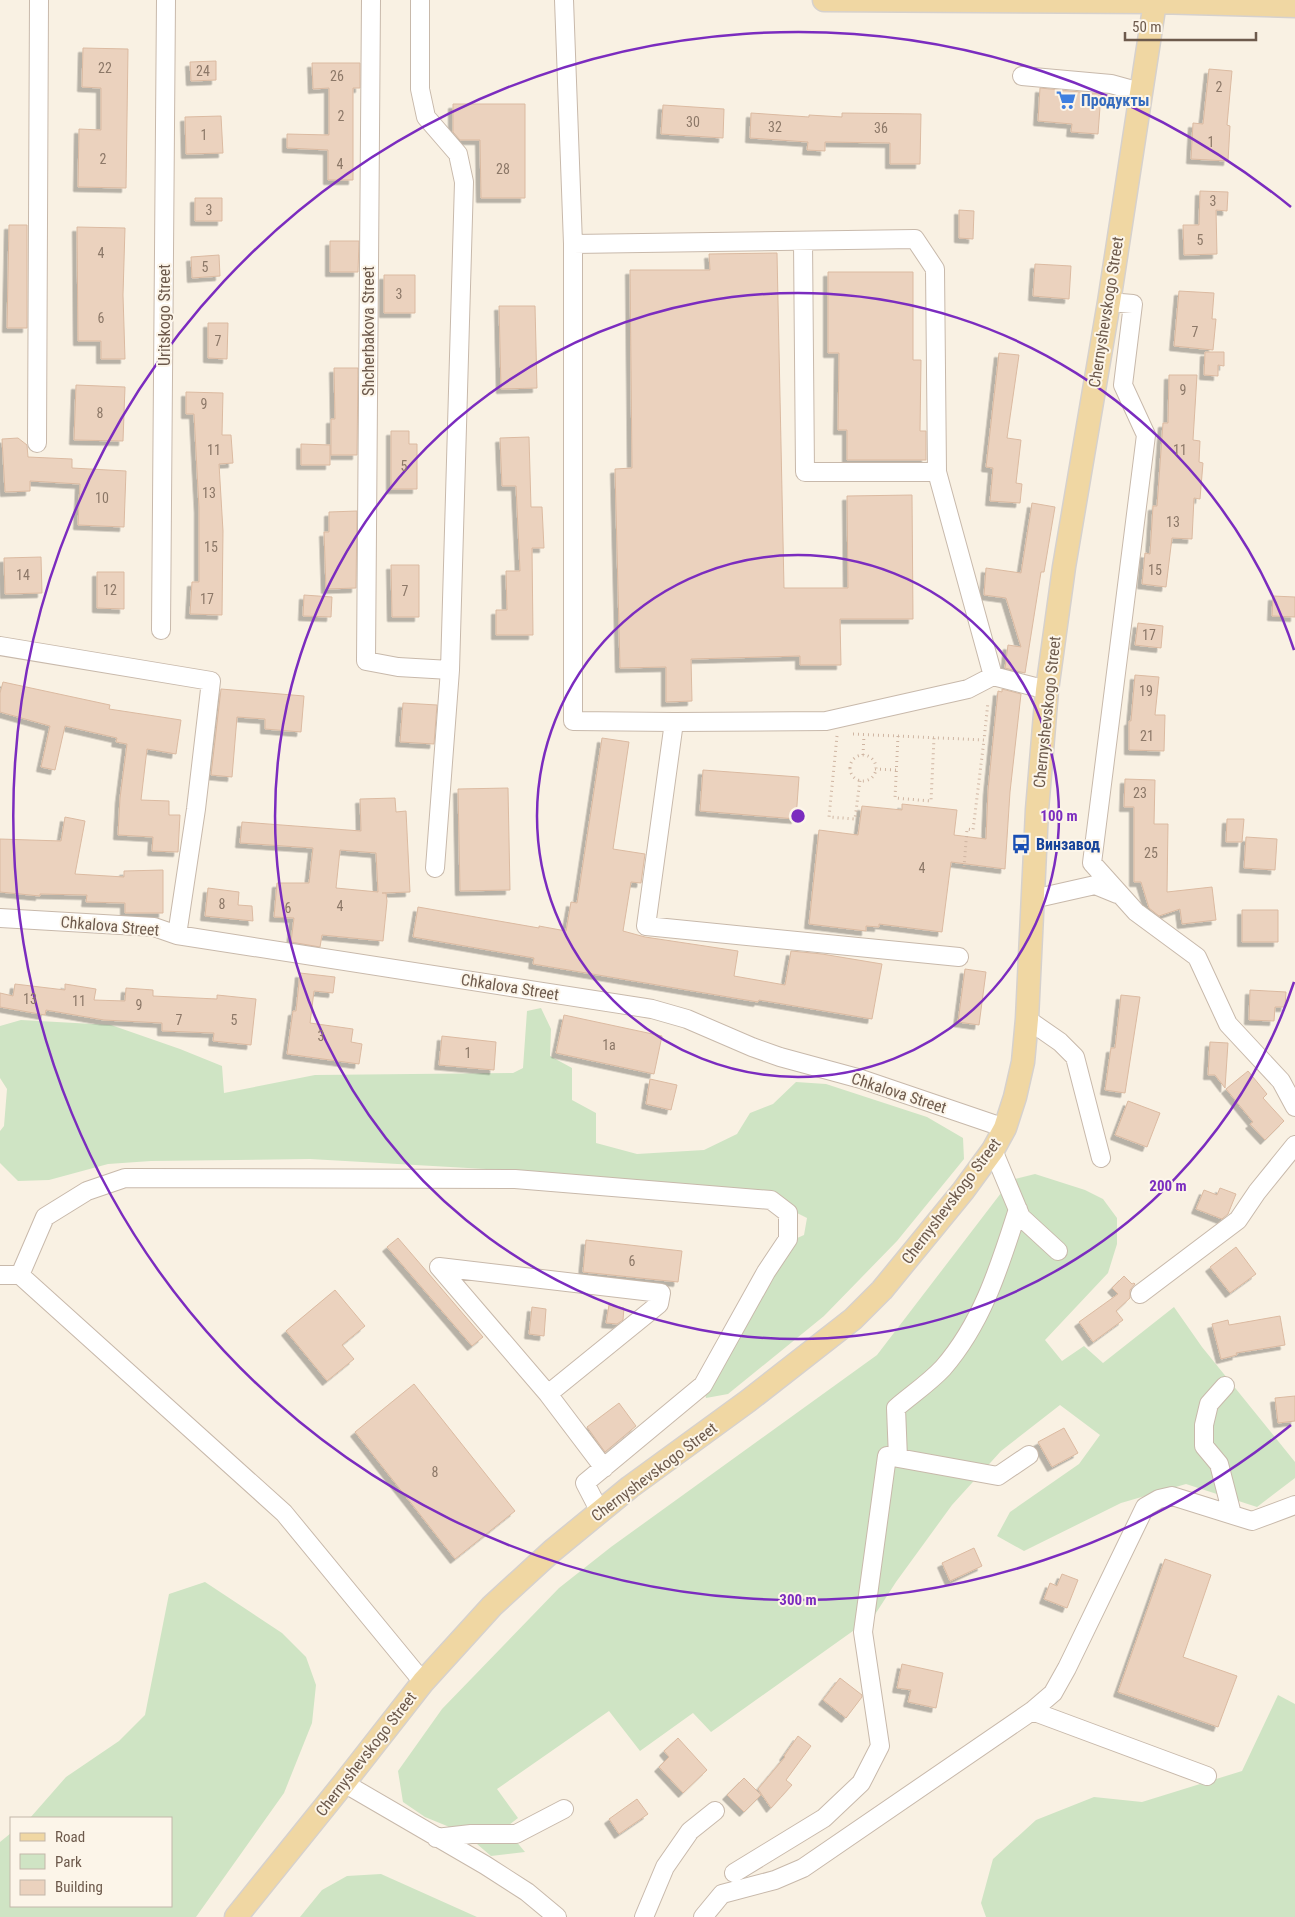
<svg xmlns="http://www.w3.org/2000/svg" width="1295" height="1917" font-family="'Roboto Condensed',sans-serif">
  <style>
    .green { fill: #cfe4c4 }
    .building { fill: #ebd2be; stroke: #dbbaa1; fill-rule: evenodd; filter: url(#shadow) }
    .lines { fill: none; stroke-linecap: round; stroke-linejoin: round }
    .minor-casing { stroke: #c8b9ab; stroke-width: 20 }
    .major-casing { stroke: #d6d1cd; stroke-width: 25 }
    .path { stroke: #cfb5a2; stroke-width: 3; stroke-dasharray: 1 4; stroke-linecap: butt }
    .minor { stroke: #fff; stroke-width: 18 }
    .major { stroke: #f0d7a3; stroke-width: 22 }
    .ring { fill: none; stroke: #7b2cbf; stroke-width: 2.5 }
    .labels { text-anchor: middle; dominant-baseline: central; stroke-width: 4; stroke-linejoin: round; paint-order: stroke }
    .number-label { font-size: 14px; fill: #8c7868 }
    .shop-label { font-size: 16px; font-weight: bold; fill: #366cbe; stroke: #fcf5e9; text-anchor: start }
    .street-label { font-size: 16px; fill: #6d5a4c; stroke: #fcf5e9 }
    .transit-label { font-size: 16px; font-weight: bold; fill: #164399; stroke: #fcf5e9; text-anchor: start }
    .centre { fill: #7b2cbf; stroke: #fcf5e9; stroke-width: 2.5 }
    .ring-label { font-size: 15px; text-anchor: middle; font-weight: bold; fill: #7b2cbf; stroke: #fcf5e9; stroke-width: 4; stroke-linejoin: round; paint-order: stroke }
  </style>
  <defs>
    <filter id="shadow"><feDropShadow dx="-4.5" dy="4.5" stdDeviation="0" flood-color="#0004"/></filter>
  </defs>
  <rect width="100%" height="100%" fill="#f9f1e3"/>
  <!-- green -->
  <path class="green" d="M541 1008 551 1029 550 1056 572 1068V1100L596 1113V1143L637 1154 704 1150 737 1134 750 1113 773 1104 796 1082 826 1084 927 1117 963 1138 964 1159 897 1241 824 1316 728 1394 706 1398 703 1385 786 1243 804 1235 807 1218 771 1200 503 1170 310 1159 151 1161 108 1164 49 1180 18 1181 0 1163V1131L4 1126 7 1089 0 1078V1026L21 1020 111 1025 180 1049 222 1066 224 1093 315 1075 513 1073 523 1068 527 1011Z
    M1035 1174 1085 1190 1103 1199 1117 1218V1244L1108 1273 1045 1340 1062 1361 1084 1346 1103 1363 1174 1307 1202 1347 1295 1462V1478L1257 1507 1186 1484 1121 1503 1024 1551 997 1536 1010 1512 1079 1464 1100 1435 1060 1405 1001 1451 952 1505 896 1582 874 1616 711 1732 693 1713 640 1751 609 1711 497 1789 518 1818 505 1828 525 1852 491 1856 477 1844 447 1826 425 1817 403 1802 398 1771 442 1709 559 1588 611 1547 877 1355 1011 1180Z
    M205 1582 282 1633 306 1657 316 1685 312 1723 284 1793 196 1917H0V1842L11 1833V1906H171V1818H30L66 1777 119 1741 145 1715 169 1594Z
    M1278 1695 1295 1704V1917H986L981 1903 993 1859 1036 1820 1094 1797 1142 1802 1242 1771Z
    M381 1874 477 1917H300L322 1890 347 1876Z"/>
  <!-- building -->
  <path class="building" d="M83 48 128 49 126 188 78 187 79 129 101 130V88L82 87Z
    M216 61V80L191 81 190 62Z
    M312 63H360V88H353V180H328V150L287 148V134L329 135V88L313 89Z
    M1209 69 1232 71 1227 125 1230 126 1228 161 1191 159 1193 123 1203 124Z
    M1040 88 1101 94 1098 134 1071 132 1072 124 1038 121Z
    M453 104H525V198H481L480 140H460L453 132Z
    M663 105 724 109 723 138 661 134Z
    M751 113 809 117V115L842 117V113L921 114 920 164H890V143L825 142V151L807 150 808 142 750 138Z
    M221 116 223 153 186 154 185 117Z
    M1200 191 1228 192 1227 211 1216 210 1217 254 1184 255 1183 225H1199Z
    M195 198H222V221H195Z
    M959 210 974 211 973 239 959 238Z
    M9 225H27V328H7Z
    M77 227 125 228 123 295 125 359H101V341H78Z
    M330 241H359L358 272H330Z
    M777 253 784 588H848L847 496 912 495 913 619H840L841 665H800V656L691 659 692 701 666 702V667L620 668 615 469 632 468 630 270H710L709 254Z
    M219 255 220 276 192 278 191 257Z
    M1035 264 1071 266 1069 299 1033 296Z
    M828 272H913V360H921L920 431H926V460H847V430H838L839 353H828Z
    M384 275H415V313H384Z
    M1179 291 1214 293 1212 319H1216L1213 350 1174 346Z
    M499 306H535L537 388 501 389Z
    M208 323H228L227 359 208 358Z
    M1205 352H1224V366L1218 365V376L1204 375Z
    M999 353 1019 355 1007 438 1021 440 1016 483 1022 484 1020 503 990 501 993 468 986 467Z
    M334 368H358L357 455H331V419H335Z
    M1169 375H1197L1193 440 1200 441 1199 462 1203 463 1200 499 1194 498 1192 539 1172 538 1166 587 1142 584 1145 553 1150 554 1153 506H1157L1163 423H1168Z
    M76 385 125 387 123 441 74 440Z
    M186 392 223 393 222 435H231L233 463 219 464 223 531 222 615 190 614 192 582H199V508L194 414H186Z
    M391 431H409V444H417V489H391Z
    M529 437 531 507H542L544 548H532L533 635H496V610H507L506 571H520L516 486H502L500 438Z
    M18 438 27 445 28 457 72 459V468L126 471 124 527 78 525 80 484 30 481V491L5 492 2 439Z
    M301 444 330 445V465H301Z
    M1032 503 1055 507 1044 572H1041L1025 673 1005 668 1008 645 1021 647 1006 598 984 595 986 568 1021 573Z
    M357 511 356 588 326 589 324 532H329V512Z
    M41 557 42 593 5 594 4 558Z
    M391 565H419V617H392Z
    M97 572H124V609L97 608Z
    M304 595 332 597 331 617 303 616Z
    M1273 596 1295 597V617L1272 616Z
    M1138 623 1163 626 1161 648 1135 645Z
    M1135 675 1159 677 1155 715H1165L1164 751 1129 750V721H1131Z
    M3 682 110 705 109 709 181 720 176 754 147 749 141 800 169 801V815H180L178 852 152 851 153 837 118 835 120 798 127 744 116 742 117 738 65 726 55 770 41 767 50 726 0 712V693Z
    M221 689 304 696 301 732 265 729V719L237 717 232 777 211 775Z
    M1002 689 1021 694 1010 792 1005 869 951 862 942 932 879 924V927L866 926V931L809 924 819 830 858 835 862 806 902 810V804L957 810 954 835 986 839 988 790 998 691 1002 692Z
    M403 703 437 705 434 744 400 742Z
    M602 738 629 742 613 849 645 854 641 883 631 882 623 931 645 937 738 951 734 976 785 985 791 951 822 954 882 964 872 1019 759 1000 758 1002 533 964 534 958 413 937 418 907 539 928V926L566 931 571 902 577 903Z
    M703 770 799 777 796 819 700 811Z
    M1125 779 1155 780 1154 824H1168L1167 892 1212 887 1216 920 1182 924 1180 909 1159 916 1149 908 1141 882H1134V807H1124Z
    M508 788 510 890 460 891 458 789Z
    M395 798 396 812 406 811 410 892 382 893H386L387 901 383 941 322 935 320 947 291 942 294 918 274 917 277 883H309L313 848 240 843 242 822 361 831 360 799ZM340 850 376 853 378 892 336 888Z
    M65 817 85 821 75 874 124 877V871L163 870V913H125V903L86 902 87 895 40 894V896L0 892V839L61 841Z
    M1227 819H1244L1242 842H1226Z
    M1246 837 1277 839 1275 870 1244 868Z
    M208 888 239 892 238 905 252 906 253 921 205 916Z
    M1242 910H1278V942H1242Z
    M965 969 986 972 979 1025 958 1022Z
    M300 973 335 977 333 993 314 991 310 1023 353 1029 351 1042 362 1044 359 1064 287 1054 293 1011H296Z
    M15 984 65 990V984L96 989 94 1000 125 1001 126 988 153 990V996L217 999V995L256 999 251 1045 213 1041 214 1033 162 1031V1023L104 1020 46 1010 45 1015 0 1007V993L13 996Z
    M1250 990 1286 992 1285 1007H1275L1274 1021 1249 1020Z
    M1121 995 1140 997 1125 1093 1105 1090 1111 1048H1115Z
    M564 1015 662 1036 654 1074 556 1053Z
    M442 1036 496 1042 494 1070 439 1065Z
    M1210 1042 1228 1043 1225 1088 1215 1075H1208Z
    M1248 1071 1267 1094 1263 1098 1284 1121 1265 1140 1250 1124 1253 1122 1226 1089Z
    M650 1079 677 1085 671 1110 646 1104Z
    M1128 1101 1160 1113 1147 1147 1115 1135Z
    M1220 1188 1236 1194 1228 1214 1222 1219 1196 1209 1204 1190 1217 1195Z
    M398 1238 483 1337 472 1346 387 1247Z
    M586 1240 682 1251 678 1282 583 1272Z
    M1236 1247 1256 1274 1230 1293 1210 1267Z
    M1124 1276 1132 1284 1134 1283 1135 1284 1130 1290V1298L1116 1311 1123 1320 1093 1342 1079 1322 1118 1294 1112 1288Z
    M335 1290 365 1326 342 1345 354 1359 327 1381 286 1331Z
    M609 1305 624 1308 623 1320 617 1324 606 1323Z
    M532 1307 546 1309 544 1336 529 1334Z
    M1280 1316 1285 1345 1236 1353 1237 1355 1221 1359 1212 1324 1228 1320 1229 1325Z
    M414 1384 515 1511 455 1559 355 1432Z
    M1295 1396V1421L1278 1423 1275 1398Z
    M619 1403 636 1426 605 1452 587 1427Z
    M1064 1428 1078 1453 1052 1467 1038 1442Z
    M974 1548 982 1566 950 1581 942 1563Z
    M1165 1559 1211 1575 1183 1657 1237 1676 1218 1727 1118 1692Z
    M1062 1574 1078 1580 1067 1608 1044 1599 1050 1583 1057 1586Z
    M902 1664 943 1673 936 1708 908 1702 911 1690 897 1688Z
    M840 1678 862 1695V1697L846 1718 823 1700Z
    M798 1736 811 1746 786 1780 792 1785 771 1808 758 1789 785 1757 784 1756Z
    M678 1738 707 1770 683 1793 659 1767 669 1757 664 1751Z
    M744 1778 761 1795 744 1812 727 1795Z
    M637 1799 648 1814 619 1834 609 1819Z"/>
  <g class="lines">
    <defs>
      <path id="minor" d="M371 0 366 661 398 667 450 670
        M420 0V89L426 117 458 154 464 182 450 670 435 868
        M564 0 573 244V721L674 722 826 721 968 689 993 676 937 472 935 269 915 239 573 244
        M1022 76 1111 84 1140 92
        M803 241 805 472H937
        M1109 302 1133 304 1123 385 1146 435 1092 863 1136 912 1197 957 1228 1024 1281 1081 1295 1107
        M37 443 39 0
        M161 630 166 0
        M0 646 211 681 196 809 177 935
        M993 676 1047 690
        M674 722 646 926 959 957
        M1033 899 1095 885 1117 894
        M0 918 154 927 177 935 652 1009 687 1019 752 1047 780 1057 861 1079 1005 1128
        M1027 1019 1060 1042 1075 1057 1101 1158
        M993 1150 1021 1217 1058 1251
        M439 1267 661 1293 659 1304 548 1394
        M439 1267 548 1394 604 1468
        M0 1275H20L284 1513 423 1682
        M20 1275 45 1217 87 1191 125 1178 515 1179 771 1200 788 1213V1239L766 1272 703 1385 585 1483 600 1512
        M1140 1294 1238 1220 1257 1192 1295 1145
        M1225 1386 1209 1404 1204 1425V1446L1219 1464 1232 1514
        M898 1458 896 1408C911 1395 929 1383 943 1368 983 1322 1000 1265 1018 1209
        M1032 1711 1207 1776
        M344 1783 485 1865 527 1892 557 1917
        M436 1838 471 1834H516L564 1809
        M734 1873 824 1818 861 1783 880 1746 863 1632 887 1456 998 1476 1029 1455
        M644 1917 665 1867 690 1831 715 1811
        M703 1917 722 1894 775 1880 803 1868 1032 1711 1053 1693 1067 1668 1145 1507 1159 1499 1172 1496 1252 1521 1295 1505"/>
      <path id="major" d="M824 0 1155 2 1295 6
        M236 1917 344 1783 423 1682 492 1606 552 1551 630 1487 748 1401 853 1319 882 1290 963 1191 993 1150 1005 1128 1015 1097 1023 1062 1027 1019 1037 810 1047 690 1064 567 1109 302 1155 2"/>
    </defs>
    <!-- minor casing -->
    <use href="#minor" class="minor-casing"/>
    <!-- major casing -->
    <use href="#major" class="major-casing"/>
    <!-- path -->
    <path class="path" d="M853 734 984 740 988 702
      M837 736 829 817 855 819 860 780
      M898 736 895 798 931 801 934 738
      M863 755 864 735
      M850 768a13 13 0 1 1 26 0a13 13 0 1 1-26 0Z
      M875 769 896 770
      M964 867 967 829 973 830 984 740"/>
    <!-- minor -->
    <use href="#minor" class="minor"/>
    <!-- major -->
    <use href="#major" class="major"/>
  </g>
  <!-- distance rings -->
  <g class="ring">
    <circle cx="798" cy="816" r="261"/>
    <path d="M1294 982A523 523 0 1 1 1294 650"/>
    <path d="M1291 1425A784 784 0 1 1 1291 207"/>
  </g>
  <!-- icons -->
  <defs>
    <symbol id="supermarket-bare" viewBox="-9 -9 18 18"><path d="M-6-5.5h2.5l.6 2H6L4.5 2H-2.5L-4.4-4H-6ZM-1.5 3.2a1.3 1.3 0 1 0 .1 0ZM3 3.2a1.3 1.3 0 1 0 .1 0Z" fill="#3f7fe0" stroke="#fcf5e9" stroke-width="2.5" paint-order="stroke"/></symbol>
    <symbol id="bus-bare" viewBox="-9 -9 18 18"><path d="M-5-6H5V4H4V6H2V4H-2V6H-4V4H-5ZM-3.5-4V0h7V-4ZM-3.5 1.2v1.5H-2V1.2ZM2 1.2v1.5H3.5V1.2Z" fill="#1a4fb4" stroke="#fcf5e9" stroke-width="2.5" paint-order="stroke"/></symbol>
  </defs>
  <g fill-rule="evenodd">
    <use href="#supermarket-bare" x="1052" y="86" width="28" height="28"/>
    <use href="#bus-bare" x="1007" y="830" width="28" height="28"/>
  </g>
  <g class="labels">
    <!-- number labels -->
    <g class="number-label">
      <text x="105" y="68">22</text>
      <text x="203" y="71">24</text>
      <text x="337" y="76">26</text>
      <text x="1219" y="87">2</text>
      <text x="341" y="116">2</text>
      <text x="693" y="122">30</text>
      <text x="775" y="127">32</text>
      <text x="881" y="128">36</text>
      <text x="204" y="135">1</text>
      <text x="1211" y="142">1</text>
      <text x="103" y="159">2</text>
      <text x="340" y="164">4</text>
      <text x="503" y="169">28</text>
      <text x="1213" y="201">3</text>
      <text x="209" y="210">3</text>
      <text x="1200" y="240">5</text>
      <text x="101" y="253">4</text>
      <text x="205" y="267">5</text>
      <text x="399" y="294">3</text>
      <text x="101" y="318">6</text>
      <text x="1195" y="332">7</text>
      <text x="218" y="341">7</text>
      <text x="1183" y="390">9</text>
      <text x="204" y="404">9</text>
      <text x="100" y="413">8</text>
      <text x="214" y="450">11</text>
      <text x="1180" y="450">11</text>
      <text x="404" y="466">5</text>
      <text x="209" y="493">13</text>
      <text x="102" y="498">10</text>
      <text x="1173" y="522">13</text>
      <text x="211" y="547">15</text>
      <text x="1155" y="570">15</text>
      <text x="23" y="575">14</text>
      <text x="110" y="590">12</text>
      <text x="405" y="591">7</text>
      <text x="207" y="599">17</text>
      <text x="1149" y="635">17</text>
      <text x="1146" y="691">19</text>
      <text x="1147" y="736">21</text>
      <text x="1140" y="793">23</text>
      <text x="1151" y="853">25</text>
      <text x="922" y="868">4</text>
      <text x="222" y="904">8</text>
      <text x="340" y="906">4</text>
      <text x="288" y="908">6</text>
      <text x="30" y="999">13</text>
      <text x="79" y="1001">11</text>
      <text x="139" y="1005">9</text>
      <text x="179" y="1020">7</text>
      <text x="234" y="1020">5</text>
      <text x="321" y="1036">3</text>
      <text x="609" y="1045">1а</text>
      <text x="468" y="1053">1</text>
      <text x="632" y="1261">6</text>
      <text x="435" y="1472">8</text>
    </g>
    <!-- shop labels -->
    <g class="shop-label">
      <text x="1081" y="100">Продукты</text>
    </g>
    <!-- street labels -->
    <g class="street-label">
      <text transform="translate(1106 312) rotate(-81)">Chernyshevskogo Street</text>
      <text transform="translate(164 315) rotate(-90)">Uritskogo Street</text>
      <text transform="translate(368 331) rotate(-90)">Shcherbakova Street</text>
      <text transform="translate(1047 712) rotate(-84)">Chernyshevskogo Street</text>
      <text transform="translate(110 926) rotate(5)">Chkalova Street</text>
      <text transform="translate(510 987) rotate(9)">Chkalova Street</text>
      <text transform="translate(899 1093) rotate(18)">Chkalova Street</text>
      <text transform="translate(951 1201) rotate(-53)">Chernyshevskogo Street</text>
      <text transform="translate(654 1472) rotate(-37)">Chernyshevskogo Street</text>
      <text transform="translate(366 1754) rotate(-52)">Chernyshevskogo Street</text>
    </g>
    <!-- transit labels -->
    <g class="transit-label">
      <text x="1036" y="844">Винзавод</text>
    </g>
  </g>
  <circle cx="798" cy="816" r="8" class="centre"/>
  <g class="ring-label">
    <text x="1059" y="821">100 m</text>
    <text x="1168" y="1191">200 m</text>
    <text x="798" y="1605">300 m</text>
  </g>
  <!-- legend -->
  <rect x="10" y="1817" width="162" height="90" fill="#fcf5e9" stroke="#c3b7aa"/>
  <rect x="20" y="1833" width="25" height="8" fill="#f0d7a3" stroke="#c3b7aa"/>
  <text x="55" y="1842" font-size="15" fill="#6d5a4c">Road</text>
  <rect x="20" y="1854" width="25" height="15" fill="#cfe4c4" stroke="#c3b7aa"/>
  <text x="55" y="1867" font-size="15" fill="#6d5a4c">Park</text>
  <rect x="20" y="1880" width="25" height="15" fill="#ebd2be" stroke="#c3b7aa"/>
  <text x="55" y="1892" font-size="15" fill="#6d5a4c">Building</text>
  <!-- scale -->
  <path d="M1125 32v8h131v-8" fill="none" stroke="#6d5a4c" stroke-width="2.5"/>
  <text x="1132" y="32" font-size="15" fill="#6d5a4c" stroke="#fcf5e9" stroke-width="4" paint-order="stroke">50 m</text>
</svg>
